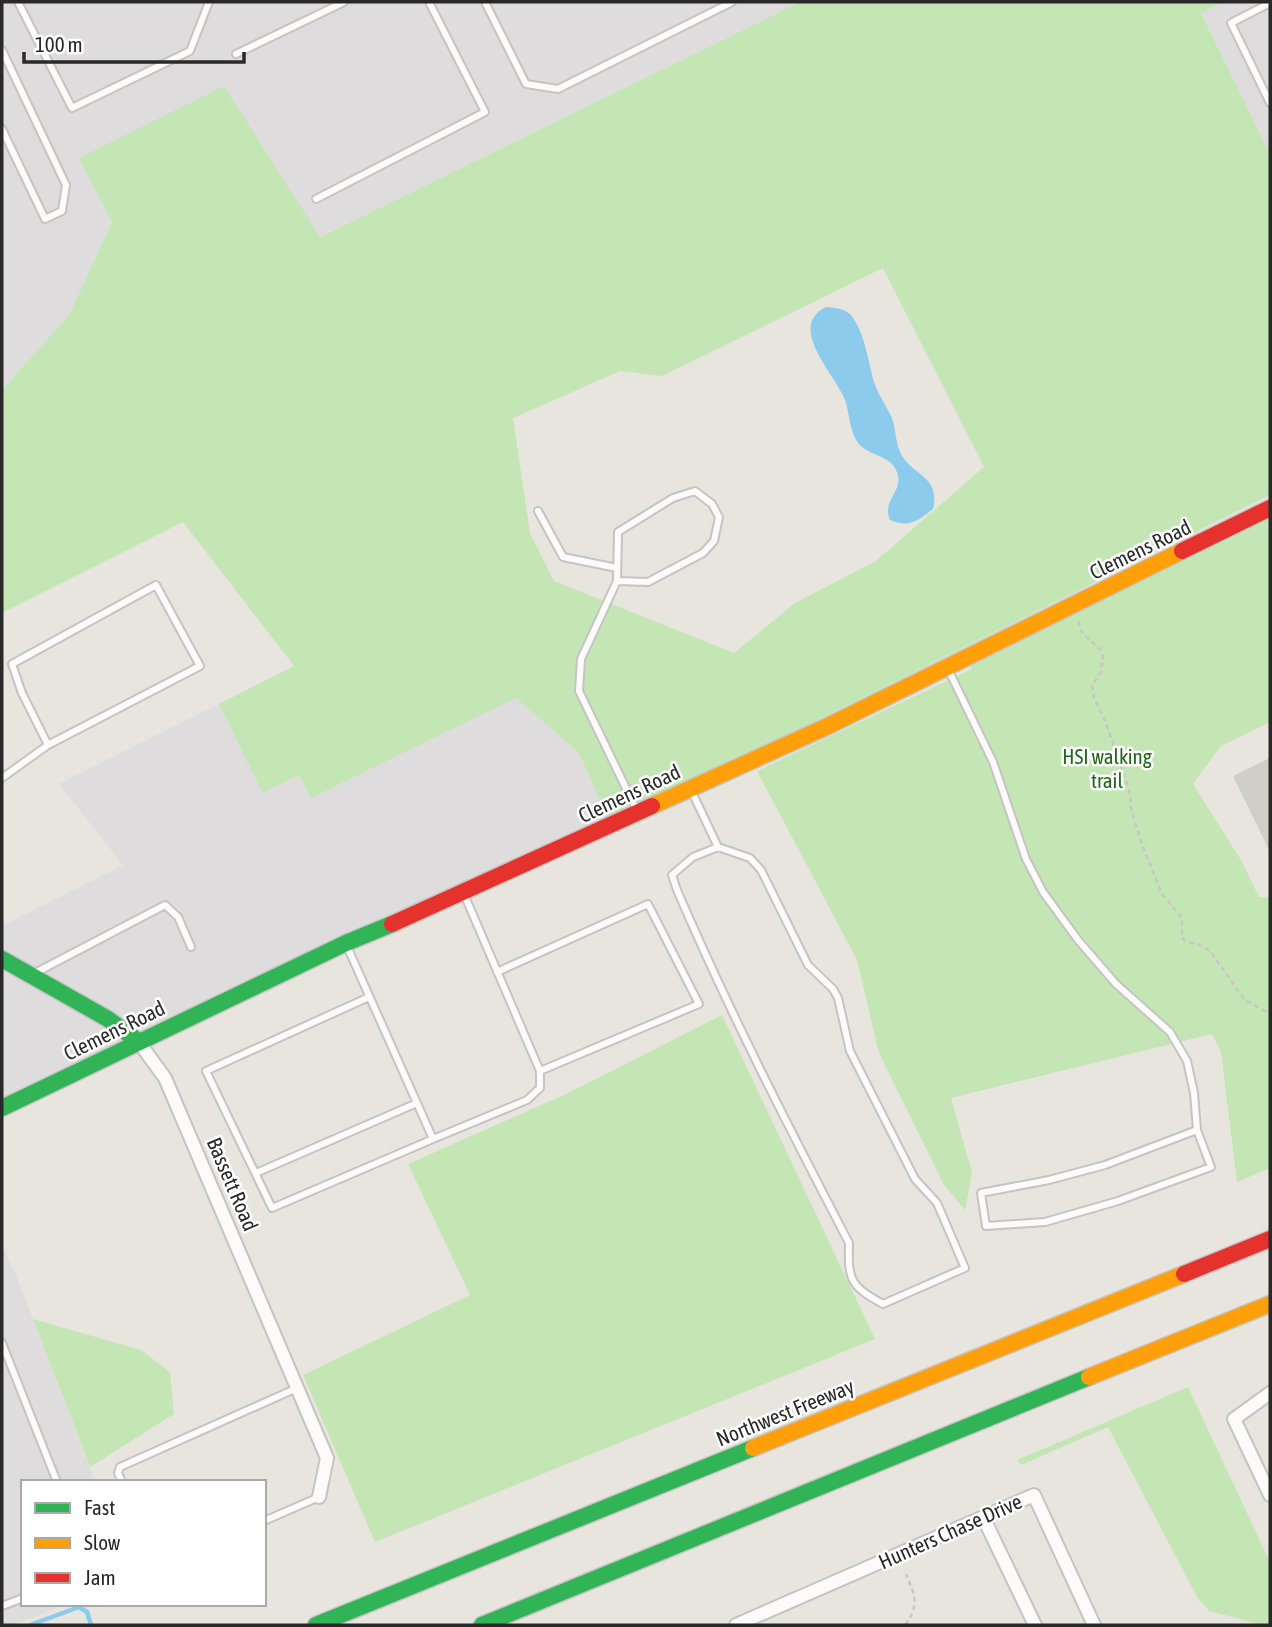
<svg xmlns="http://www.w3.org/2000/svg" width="1272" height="1627" font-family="'Asap Condensed',sans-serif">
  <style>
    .industrial { fill: #dedcdd }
    .green { fill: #c4e6b5; fill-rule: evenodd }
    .water { fill: #8dcbed }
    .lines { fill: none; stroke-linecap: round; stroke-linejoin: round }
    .stream { stroke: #8dcbed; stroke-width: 4.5 }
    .building { fill: #d0cec9; filter: url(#shadow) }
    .lane-casing { stroke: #c5c4c4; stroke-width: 10 }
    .street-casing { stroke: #c5c4c4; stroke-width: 16 }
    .fast-casing { stroke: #c5c4c4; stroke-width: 19 }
    .slow-casing { stroke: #c5c4c4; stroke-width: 19 }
    .jam-casing { stroke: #c5c4c4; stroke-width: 19 }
    .path { stroke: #c8c7c6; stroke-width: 2.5; stroke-dasharray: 5 3.5; stroke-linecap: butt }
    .lane { stroke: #fcfbfa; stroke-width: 6 }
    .street { stroke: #fcfbfa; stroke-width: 12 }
    .fast { stroke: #30b455; stroke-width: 16 }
    .slow { stroke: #ff9f0a; stroke-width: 16 }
    .jam { stroke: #e5322d; stroke-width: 16 }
    .labels { text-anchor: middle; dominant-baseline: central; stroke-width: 5; stroke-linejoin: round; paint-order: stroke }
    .street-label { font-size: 21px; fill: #292929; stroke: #fff }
    .park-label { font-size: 21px; fill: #1f6916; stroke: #fff }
  </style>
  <defs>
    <filter id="shadow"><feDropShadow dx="5" dy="5" stdDeviation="0" flood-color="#0004"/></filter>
  </defs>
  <rect width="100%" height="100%" fill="#e8e5de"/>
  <!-- industrial -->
  <path class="industrial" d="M2 2H800L319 237 223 86 112 222 69 315 2 390Z
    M1222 2H1270V154L1201 12Z
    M516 698 579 753 609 821 142 1029 2 950V926L123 865 59 784 219 704 263 792 300 775 311 798Z
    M2 968 128 1039 2 1103Z
    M2 1246 16 1275 95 1482H23V1604H67L13 1625H2Z"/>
  <!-- green -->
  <path class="green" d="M800 2H1222L1201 13 1270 154V495L776 741 609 821 579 753 516 698 311 798 299 775 263 793 219 704 294 666 183 522 2 613V390L69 315 112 222 79 158 224 86 320 237ZM883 268 984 467 876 561 795 603 734 653 554 581 530 533 513 418 620 371 662 376Z
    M1270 517V722L1221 746 1193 784 1241 860 1259 897 1270 898V1168L1237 1182 1221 1052 1212 1034 951 1098 972 1173 965 1210 944 1185 879 1053 857 960 757 771 972 669 966 658 1078 603 1084 610Z
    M722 1015 875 1339 375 1542 303 1375 470 1295 408 1164 566 1094Z
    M33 1319 141 1350 170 1372 174 1414 90 1467Z
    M1188 1387 1270 1562V1625H1263L1209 1611 1197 1597 1108 1427 1021 1465 1017 1460Z"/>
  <!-- water -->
  <path class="water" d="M826 307C835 308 844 308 851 315 865 333 868 361 874 382 878 394 885 404 891 416 896 427 895 440 900 452 911 476 941 475 933 509 918 521 909 528 890 520 881 498 906 492 896 470 890 456 872 456 861 446 849 434 850 414 845 400 835 374 786 327 826 307Z"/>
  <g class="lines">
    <!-- stream -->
    <path class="stream" d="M30 1625 79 1607 87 1612 91 1625"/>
  </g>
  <!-- building -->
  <path class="building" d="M1270 758V852L1233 776Z"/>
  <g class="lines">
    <defs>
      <path id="lane" d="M18 2 72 108 190 51 209 2
        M485 2 526 84 558 89 732 2
        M1270 3 1231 23 1270 103
        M2 50 66 185 62 211 45 219 2 129
        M236 54 344 2
        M316 199 485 112 429 2
        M538 511 563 557 617 568
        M617 581 648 582 703 553 714 541 719 517 712 504 695 491 673 498 618 532 617 581 581 659 579 691 637 811
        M948 669 993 762 1026 859 1043 892 1078 940 1116 984 1170 1032 1187 1061 1194 1093 1197 1130 1105 1165 1049 1180 981 1193 986 1226 1045 1222 1118 1201 1211 1167 1197 1130
        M2 778 48 745 200 666 156 585 12 664 22 693 48 745
        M691 790 718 847 750 858 761 870 808 965 833 989 838 998 850 1051 915 1179 937 1203 965 1268 883 1304C850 1286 848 1280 849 1243 788 1126 729 1011 677 890L672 875 693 857 718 847
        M464 894 540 1071 699 1004 648 904 497 972
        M346 944 433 1139 527 1100 540 1088V1071
        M35 973 165 905 178 917 191 947
        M369 997 206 1071 272 1208 433 1139
        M256 1173 417 1103
        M2 1343 57 1482
        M122 1482 118 1473 120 1467 297 1388
        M264 1521 319 1497
        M2 1606 23 1598"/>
      <path id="street" d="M138 1041 165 1078 327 1458 319 1497
        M1270 1393 1234 1419 1270 1495
        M983 1517 1035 1625
        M736 1625 1034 1495 1094 1625"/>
      <path id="fast" d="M2 959 108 1019 138 1041
        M2 1108 346 943 392 924
        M316 1625 753 1448
        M482 1625 1089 1377"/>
      <path id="slow" d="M652 806 826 727 1182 551
        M1089 1377 1270 1304
        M753 1448 1184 1274"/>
      <path id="jam" d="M1182 551 1270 508
        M392 924 652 806
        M1184 1274 1270 1239"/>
    </defs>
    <!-- lane casing -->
    <use href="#lane" class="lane-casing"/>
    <!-- street casing -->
    <use href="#street" class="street-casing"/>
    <!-- fast casing -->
    <use href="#fast" class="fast-casing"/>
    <!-- slow casing -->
    <use href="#slow" class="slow-casing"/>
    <!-- jam casing -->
    <use href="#jam" class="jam-casing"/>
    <!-- path -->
    <path class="path" d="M1078 621 1082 633 1101 650 1103 656 1101 672 1092 686 1094 698 1105 720 1129 789 1131 808 1141 842 1162 894 1182 918V936L1185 941 1200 945 1210 951 1244 999 1270 1014
      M905 1625C920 1605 915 1596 906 1574"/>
    <!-- lane -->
    <use href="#lane" class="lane"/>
    <!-- street -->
    <use href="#street" class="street"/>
    <!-- fast -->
    <use href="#fast" class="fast"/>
    <!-- slow -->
    <use href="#slow" class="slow"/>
    <!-- jam -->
    <use href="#jam" class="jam"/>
  </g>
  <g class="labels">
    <!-- street labels -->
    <g class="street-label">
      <text transform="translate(1140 549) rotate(-26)">Clemens Road</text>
      <text transform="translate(629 793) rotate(-25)">Clemens Road</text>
      <text transform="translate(114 1030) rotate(-26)">Clemens Road</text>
      <text transform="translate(233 1184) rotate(67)">Bassett Road</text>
      <text transform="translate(785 1412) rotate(-22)">Northwest Freeway</text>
      <text transform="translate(950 1531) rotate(-24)">Hunters Chase Drive</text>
    </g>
    <!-- park labels -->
    <g class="park-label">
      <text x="1107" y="756">HSI walking<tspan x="1107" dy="24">trail</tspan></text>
    </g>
  </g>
  <!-- border -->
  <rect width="1272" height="1627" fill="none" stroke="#292929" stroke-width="7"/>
  <!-- legend -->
  <rect x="21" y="1480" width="245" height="126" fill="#ffffff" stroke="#a9a9a9" stroke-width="2"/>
  <rect x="35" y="1503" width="35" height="10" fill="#30b455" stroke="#a9a9a9" stroke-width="2"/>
  <text x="84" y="1515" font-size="21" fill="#292929">Fast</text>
  <rect x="35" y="1538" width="35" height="10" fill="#ff9f0a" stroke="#a9a9a9" stroke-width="2"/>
  <text x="84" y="1550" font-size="21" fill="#292929">Slow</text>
  <rect x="35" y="1573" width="35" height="10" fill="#e5322d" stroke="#a9a9a9" stroke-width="2"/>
  <text x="84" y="1585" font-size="21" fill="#292929">Jam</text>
  <!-- scale -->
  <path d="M24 52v10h220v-10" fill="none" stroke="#292929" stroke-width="3.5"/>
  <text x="35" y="52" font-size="21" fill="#292929" stroke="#ffffff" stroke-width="5" paint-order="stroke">100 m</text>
</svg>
